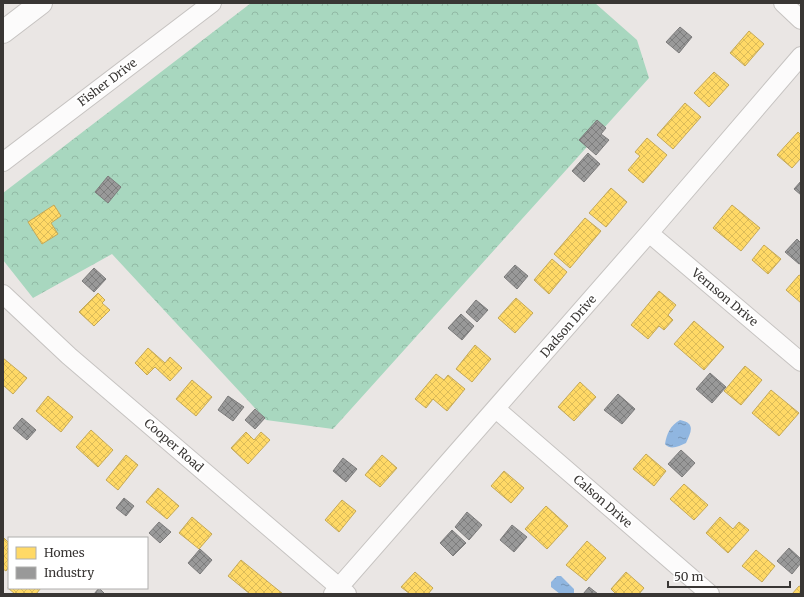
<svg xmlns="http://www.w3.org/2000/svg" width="804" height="597" font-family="Merriweather,serif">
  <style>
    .forest { fill: url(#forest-crowns) }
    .water { fill: url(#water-ripples) }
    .homes { fill: url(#homes-cross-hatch); stroke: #c4a857 }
    .industry { fill: url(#industry-cross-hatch); stroke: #7c7b7b }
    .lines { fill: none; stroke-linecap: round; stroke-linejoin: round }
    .street-casing { stroke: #c6c3c1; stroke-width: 20 }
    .highway-casing { stroke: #c6c3c1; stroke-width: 24 }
    .street { stroke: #fcfbfb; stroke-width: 18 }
    .highway { stroke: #fcfbfb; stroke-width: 22 }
    .labels { text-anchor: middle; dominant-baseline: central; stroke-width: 4; stroke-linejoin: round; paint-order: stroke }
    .street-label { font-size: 12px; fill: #393634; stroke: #fff }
  </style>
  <defs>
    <pattern id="forest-crowns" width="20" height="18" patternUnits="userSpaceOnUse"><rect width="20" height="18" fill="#a8d7bf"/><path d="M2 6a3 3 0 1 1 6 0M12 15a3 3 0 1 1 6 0" fill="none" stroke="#91b9a5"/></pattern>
    <pattern id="water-ripples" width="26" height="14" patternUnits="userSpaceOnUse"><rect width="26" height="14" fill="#90b6e0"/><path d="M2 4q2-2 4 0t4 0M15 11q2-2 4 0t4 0" fill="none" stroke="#7795b6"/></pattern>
    <pattern id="homes-cross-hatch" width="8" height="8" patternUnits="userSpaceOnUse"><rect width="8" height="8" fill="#ffd966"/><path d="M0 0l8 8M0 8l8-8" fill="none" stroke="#dbbb59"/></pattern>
    <pattern id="industry-cross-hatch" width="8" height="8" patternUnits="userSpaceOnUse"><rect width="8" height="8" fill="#999"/><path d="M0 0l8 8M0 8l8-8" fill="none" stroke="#7e7e7e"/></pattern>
  </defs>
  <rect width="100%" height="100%" fill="#eae6e4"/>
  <!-- forest -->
  <path class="forest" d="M251 3H595L637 40 649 78 333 429 266 420 112 254 33 298 3 260V193Z"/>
  <!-- water -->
  <path class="water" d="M680 420C696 423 691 432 686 443 679 446 671 451 665 444 667 433 670 426 680 420Z
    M557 576H561L574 589V594H560L551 587V582Z"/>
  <!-- homes -->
  <path class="homes" d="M749 31 764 44 745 66 730 53Z
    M714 72 729 85 709 107 694 93Z
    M685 103 701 117 673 149 657 135Z
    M798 132 801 135V158L792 168 777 155Z
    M647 138 667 155 643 183 628 170 640 156 635 152Z
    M611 188 627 202 606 227 589 213Z
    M54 205 61 216 51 223 58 234 42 244 28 222Z
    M732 205 760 228 741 251 713 228Z
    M585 218 601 231 570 268 554 254Z
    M764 245 781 259 768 274 752 260Z
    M552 259 567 272 549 294 534 280Z
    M799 275 801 276V303L786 290Z
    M659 291 676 305 668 315 673 320 664 330 659 326 648 339 631 325Z
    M98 293 105 300 102 303 110 310 94 326 79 312Z
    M516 298 533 313 515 333 498 318Z
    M694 321 724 347 704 370 674 344Z
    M475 345 491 359 472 382 456 369Z
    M148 348 165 363 170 357 182 368 170 381 155 367 147 375 135 363Z
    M3 358 27 378 13 394 3 385Z
    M745 366 762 380 741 405 724 391Z
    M436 374 444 380 448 375 465 389 447 411 433 399 426 408 415 399Z
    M192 380 212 397 196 416 176 399Z
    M580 382 596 397 574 421 558 407Z
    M771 390 799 413 779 436 752 413Z
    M48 396 73 417 61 432 36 411Z
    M91 430 113 450 98 467 76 447Z
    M246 432 254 440 261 432 270 440 248 464 231 448Z
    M646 454 666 471 654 486 633 469Z
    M126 455 138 465 118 490 106 480Z
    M382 455 397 468 380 487 365 475Z
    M504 471 524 488 511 503 491 486Z
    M684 484 708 505 694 520 670 499Z
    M158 488 179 506 167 519 146 502Z
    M342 500 356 511 339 532 325 520Z
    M546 506 568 526 547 549 525 529Z
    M192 517 212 534 199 549 179 533Z
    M720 517 733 529 739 522 749 530 728 553 706 533Z
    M3 537 9 543V547L7 549 9 550V567L6 571 3 569Z
    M587 541 606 558 586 581 566 565Z
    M756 550 775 566 762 582 742 566Z
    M241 560 283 594H250L228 576Z
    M415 572 433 588 428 594H410L401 587Z
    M626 572 644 588 639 594H616L611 589Z
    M9 586V588H41L36 594H15L8 588Z
    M799 586 801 587V594H792Z"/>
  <!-- industry -->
  <path class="industry" d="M680 27 692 37 679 53 666 42Z
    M597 120 606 128 601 134 609 140 596 155 579 140Z
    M588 153 600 164 584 182 572 171Z
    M108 176 121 187 108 203 95 192Z
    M801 181V195L794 189Z
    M797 239 801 243V263L799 264 785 252Z
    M515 265 528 276 517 289 504 277Z
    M94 268 106 279 94 292 82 281Z
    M476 300 488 310 477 322 466 312Z
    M461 314 474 326 462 340 448 328Z
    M710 373 726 387 712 403 696 389Z
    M618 394 635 409 622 424 604 410Z
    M228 396 244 407 233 421 218 410Z
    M255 409 265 418 255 429 245 420Z
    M22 418 36 430 27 440 13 428Z
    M681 450 695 463 682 477 668 464Z
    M343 458 357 469 346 482 333 471Z
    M124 498 134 506 126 516 116 508Z
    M467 512 482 525 469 540 455 527Z
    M159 522 171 532 160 543 149 533Z
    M512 525 527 537 514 552 500 540Z
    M452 530 466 543 453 556 440 543Z
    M789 548 801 559V563L792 574 777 561Z
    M200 549 212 560 200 574 188 563Z
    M589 587 598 594H583Z
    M99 588 105 594H94Z"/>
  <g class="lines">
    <defs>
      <path id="street" d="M783 3 801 20
        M3 162 212 3
        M649 233 801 362
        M3 294 69 356 347 594
        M496 409 710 594
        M333 594 649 233 801 56"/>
      <path id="highway" d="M3 32 41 3"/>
    </defs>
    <!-- street casing -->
    <use href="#street" class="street-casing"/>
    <!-- highway casing -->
    <use href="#highway" class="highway-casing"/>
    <!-- street -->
    <use href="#street" class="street"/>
    <!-- highway -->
    <use href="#highway" class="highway"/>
  </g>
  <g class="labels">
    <!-- street labels -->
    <g class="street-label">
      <text transform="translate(107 82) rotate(-37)">Fisher Drive</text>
      <text transform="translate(725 297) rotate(40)">Vernson Drive</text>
      <text transform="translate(568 326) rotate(-49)">Dadson Drive</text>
      <text transform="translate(174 445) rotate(41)">Cooper Road</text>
      <text transform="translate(603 501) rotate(41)">Calson Drive</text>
    </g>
  </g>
  <!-- border -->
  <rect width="804" height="597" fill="none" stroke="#393634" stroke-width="8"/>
  <!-- legend -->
  <rect x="8" y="537" width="140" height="52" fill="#ffffff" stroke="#b0afae"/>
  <rect x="16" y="547" width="20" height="12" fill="#ffd966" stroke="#b0afae"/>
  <text x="44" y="557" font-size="12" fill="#393634">Homes</text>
  <rect x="16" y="567" width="20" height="12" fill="#999999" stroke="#b0afae"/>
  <text x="44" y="577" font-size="12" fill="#393634">Industry</text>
  <!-- scale -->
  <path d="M668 581v6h122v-6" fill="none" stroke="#393634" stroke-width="2"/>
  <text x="674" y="581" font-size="12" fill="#393634" stroke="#ffffff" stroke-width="3" paint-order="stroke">50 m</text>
</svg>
